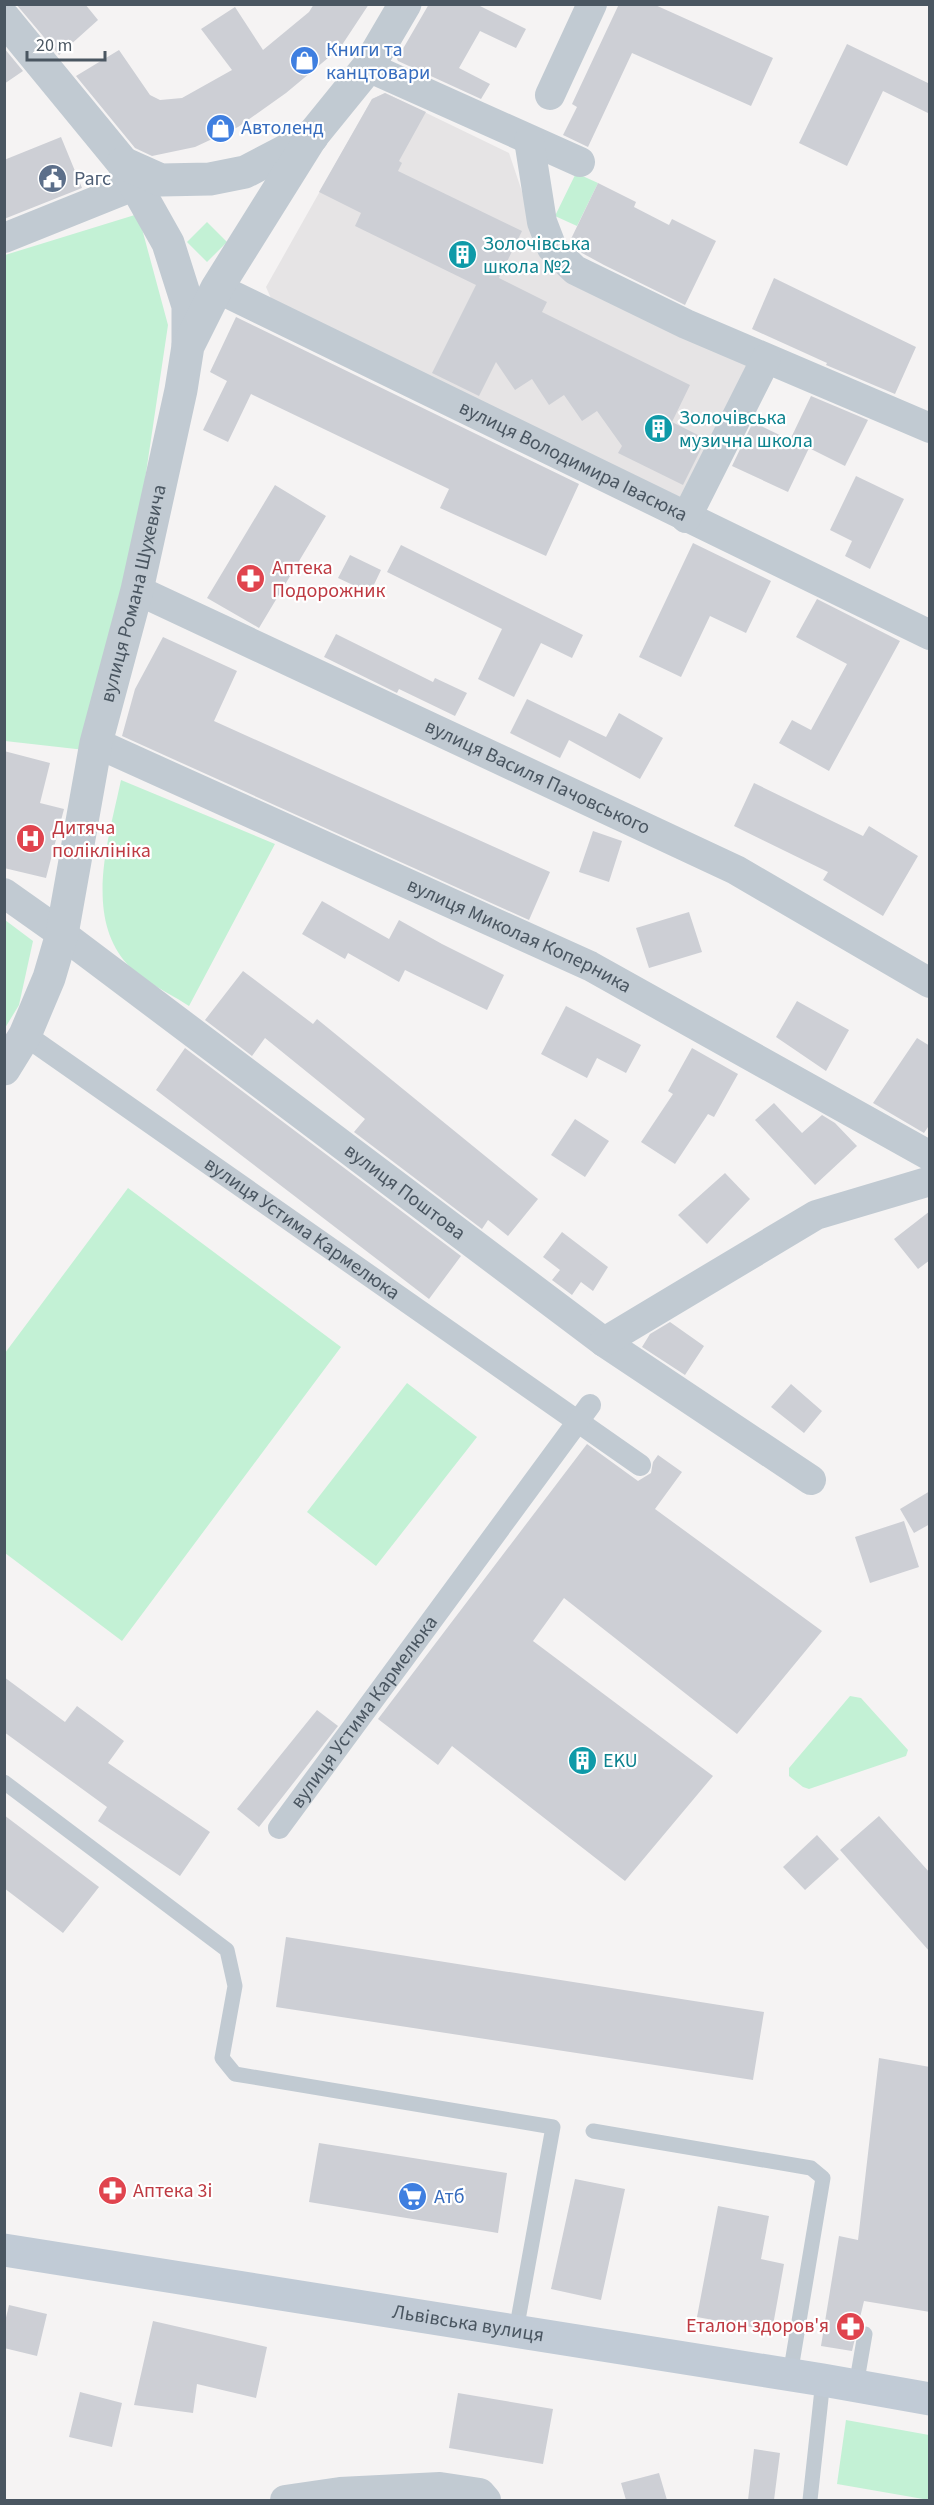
<svg xmlns="http://www.w3.org/2000/svg" width="934" height="2505" font-family="'Source Sans 3',sans-serif">
  <style>
    .education { fill: #e6e4e5 }
    .green { fill: #c3f1d5 }
    .building { fill: #cdcfd5 }
    .lines { fill: none; stroke-linecap: round; stroke-linejoin: round }
    .service { stroke: #c1cad2; stroke-width: 15 }
    .pedestrian { stroke: #c1cad2; stroke-width: 22 }
    .minor { stroke: #c1cad2; stroke-width: 30 }
    .tertiary { stroke: #c1cad2; stroke-width: 33 }
    .secondary { stroke: #c1cbd6; stroke-width: 33 }
    .labels { text-anchor: middle; dominant-baseline: central; stroke-width: 4.5; stroke-linejoin: round; paint-order: stroke }
    .shop-label { font-size: 20px; fill: #366cbe; stroke: #fff; text-anchor: start }
    .service-label { font-size: 20px; fill: #4e5e75; stroke: #fff; text-anchor: start }
    .culture-label { font-size: 20px; fill: #0d838f; stroke: #fff; text-anchor: start }
    .street-label { font-size: 20px; fill: #4a5661; stroke: #fff }
    .health-label { font-size: 20px; fill: #be3a42; stroke: #fff; text-anchor: start }
  </style>
  <rect width="100%" height="100%" fill="#f5f3f3"/>
  <!-- education -->
  <path class="education" d="M385 93 509 153 542 251 755 368 689 503 273 303 266 287 372 99Z"/>
  <!-- green -->
  <path class="green" d="M576 173 598 183 577 226 555 216Z
    M138 214 168 325 128 594 85 750 5 741V255Z
    M207 222 227 242 207 262 187 242Z
    M121 780 275 844 189 1006C173 995 139 979 128 965 83 916 109 838 121 780Z
    M5 920 33 941 19 1005 5 1028Z
    M128 1188 341 1347 122 1641 5 1553V1353Z
    M407 1383 477 1437 376 1566 307 1512Z
    M850 1696 861 1698 908 1750 906 1756 809 1789 803 1787 789 1776V1768Z
    M846 2420 929 2435V2500L837 2484Z"/>
  <!-- building -->
  <path class="building" d="M16 4H85L98 20 59 55Z
    M314 4H369L340 48 286 93 238 127 195 147 152 156 135 148 76 76 119 50 150 95 160 100 182 98 232 70 201 29 235 7 263 50 309 12Z
    M429 4H476L526 29 516 48 480 31 459 68 490 84 481 99 398 61 397 59Z
    M619 4H653L773 58 751 106 632 53 588 147 563 135 577 107 572 104Z
    M847 44 930 84V114L883 91 847 166 799 143Z
    M4 48 23 71 4 84Z
    M385 93 426 112 399 161 402 163 398 171 522 231 499 278 547 302 542 312 690 385 672 422 706 439 683 485 618 453 622 446 597 411 582 421 564 395 549 405 532 379 515 390 496 362 479 396 432 373 476 285 355 226 361 213 319 192 372 99Z
    M61 137 82 188 4 219V160Z
    M598 183 636 202 634 207 669 225 672 219 716 241 685 305 604 265 582 253 570 241Z
    M774 278 916 347 895 394 826 365 827 363 752 329Z
    M236 317 579 484 546 556 440 508 449 489 251 394 228 442 203 430 227 381 210 372Z
    M811 396 868 420 845 466 809 448 788 492 732 466 753 422 790 440Z
    M856 476 904 499 870 569 845 556 852 541 830 530Z
    M275 485 326 516 259 628 207 598Z
    M693 543 771 581 746 633 710 616 681 677 639 657Z
    M401 545 583 635 572 658 541 643 514 697 478 679 502 629 387 572Z
    M350 555 381 570 370 593 338 578Z
    M817 599 900 641 829 771 779 743 792 720 811 730 847 664 796 637Z
    M336 634 433 682 435 678 467 693 455 716 399 689 397 693 324 657Z
    M163 637 237 671 214 721 550 872 529 920 122 736 135 689Z
    M527 699 606 737 619 713 663 738 640 779 569 740 560 758 510 733Z
    M4 751 50 763 40 803 64 809 46 878 4 868Z
    M754 783 863 836 869 826 918 856 883 916 823 880 828 872 734 826Z
    M593 831 622 841 609 882 579 872Z
    M322 901 389 939 399 920 442 944 504 975 487 1010 405 970 399 982 348 953 345 959 302 934Z
    M689 912 702 952 649 968 636 928Z
    M243 971 313 1024 317 1019 538 1199 508 1236 488 1220 482 1229 354 1132 365 1119 265 1038 252 1056 205 1020Z
    M797 1001 849 1030 826 1071 776 1037Z
    M566 1006 641 1045 626 1073 597 1058 587 1078 541 1054Z
    M917 1038 930 1046V1124L924 1133 873 1103Z
    M185 1048 461 1256 429 1299 156 1090Z
    M692 1048 738 1074 714 1117 708 1114 675 1164 641 1142 673 1094 668 1091Z
    M774 1103 802 1133 822 1115 835 1123 857 1146 815 1185 755 1120Z
    M575 1119 609 1141 585 1177 551 1155Z
    M725 1173 750 1199 707 1244 678 1215Z
    M930 1211V1260L918 1269 894 1239Z
    M562 1232 608 1267 593 1291 581 1282 572 1295 552 1280 560 1270 543 1257Z
    M670 1322 704 1346 685 1375 642 1347 650 1334Z
    M791 1384 822 1411 804 1433 771 1407Z
    M587 1444 638 1481 651 1473 653 1462 658 1455 682 1472 655 1509 822 1631 737 1734 564 1598 533 1641 713 1776 625 1881 452 1746 438 1765 378 1719Z
    M930 1491V1524L914 1533 900 1509Z
    M904 1521 919 1567 870 1583 855 1537Z
    M4 1677 65 1722 77 1706 124 1741 108 1763 210 1832 180 1876 98 1821 107 1807 4 1732Z
    M317 1710 338 1726 259 1827 237 1809Z
    M4 1815 99 1887 63 1933 4 1888Z
    M879 1816 930 1873V1952L840 1850Z
    M817 1835 839 1859 805 1890 783 1867Z
    M286 1937 764 2012 753 2080 276 2007Z
    M879 2058 930 2067V2312L864 2301 852 2351 821 2346 839 2236 858 2240Z
    M319 2143 507 2173 498 2233 309 2202Z
    M575 2179 625 2189 601 2300 551 2289Z
    M718 2206 769 2216 761 2259 784 2264 772 2331 697 2317Z
    M9 2305 47 2314 37 2356 4 2348V2326Z
    M153 2321 267 2347 256 2398 197 2384 193 2413 134 2405Z
    M80 2392 122 2403 112 2447 69 2437Z
    M458 2393 553 2409 543 2464 449 2448Z
    M754 2449 780 2453 774 2500H748Z
    M659 2473 667 2500H626L621 2483Z"/>
  <g class="lines">
    <!-- service -->
    <path class="service" d="M4 1782 227 1950 235 1986 222 2058 235 2074 553 2127 516 2331
      M593 2131 811 2168 823 2178 790 2375
      M856 2386 865 2334
      M810 2500 823 2380"/>
    <!-- pedestrian -->
    <g class="pedestrian">
      <path id="s1" d="M25 1035 640 1465"/>
      <path id="s2" d="M279 1828 590 1405"/>
    </g>
    <!-- minor -->
    <g class="minor">
      <path d="M368 67 580 162"/>
      <path d="M550 95 592 4"/>
      <path d="M529 140 542 222 552 248 575 270 686 324 930 428"/>
      <path d="M4 238 136 185"/>
      <path id="s3" d="M217 288 930 635"/>
      <path d="M686 518 766 359"/>
      <path id="s4" d="M137 590 736 870 930 983"/>
      <path id="s5" d="M96 743 590 966 930 1156"/>
      <path id="s6" d="M4 893 62 934 604 1342 811 1480"/>
      <path d="M604 1342 816 1215 930 1181"/>
      <path d="M285 2500 340 2492 440 2487 480 2493 486 2500"/>
    </g>
    <!-- tertiary -->
    <g class="tertiary">
      <path d="M4 18 123 163 168 243 188 306V344"/>
      <path d="M123 163 161 180 210 179 245 172 312 137"/>
      <path id="s7" d="M4 1069 25 1035 49 978 62 934 96 743 137 590 181 390 188 346 217 288 312 136 368 67 405 4"/>
    </g>
    <!-- secondary -->
    <path class="secondary" id="s8" d="M4 2250 823 2380 930 2399"/>
  </g>
  <!-- icons -->
  <defs>
    <symbol id="shop-disc" viewBox="-11 -11 22 22"><circle r="9.5" fill="#3f7fe0" stroke="#fff"/><path d="M-5-2.5h2.3a2.7 3.5 0 0 1 5.4 0H5L5.5 6h-11ZM-1.5-2.5h3a1.5 2.3 0 0 0-3 0Z" fill="#fff"/></symbol>
    <symbol id="civic-disc" viewBox="-11 -11 22 22"><circle r="9.5" fill="#5c6f8a" stroke="#fff"/><path d="M-.6-6.5H3V-4.5H.6V-3L4-1V1h2V6H-6V1h2V-1L-.6-3ZM-1.2 2.5V6h2.4V2.5Z" fill="#fff"/></symbol>
    <symbol id="building-disc" viewBox="-11 -11 22 22"><circle r="9.5" fill="#0f9aa8" stroke="#fff"/><path d="M-4-6H4V6H1V3H-1V6H-4ZM-2.5-4.3h1.7v1.8h-1.7ZM.8-4.3h1.7v1.8H.8ZM-2.5-1h1.7V.8h-1.7ZM.8-1h1.7V.8H.8Z" fill="#fff"/></symbol>
    <symbol id="pharmacy-disc" viewBox="-11 -11 22 22"><circle r="9.5" fill="#e0444e" stroke="#fff"/><path d="M-2-6h4v4h4v4h-4v4h-4v-4h-4v-4h4Z" fill="#fff"/></symbol>
    <symbol id="hospital-disc" viewBox="-11 -11 22 22"><circle r="9.5" fill="#e0444e" stroke="#fff"/><path d="M-5-5h3v3.5h4V-5h3V5h-3V1.5h-4V5h-3Z" fill="#fff"/></symbol>
    <symbol id="supermarket-disc" viewBox="-11 -11 22 22"><circle r="9.5" fill="#3f7fe0" stroke="#fff"/><path d="M-6-5.5h2.5l.6 2H6L4.5 2H-2.5L-4.4-4H-6ZM-1.5 3.2a1.3 1.3 0 1 0 .1 0ZM3 3.2a1.3 1.3 0 1 0 .1 0Z" fill="#fff"/></symbol>
  </defs>
  <g fill-rule="evenodd">
    <use href="#shop-disc" x="288" y="44" width="33" height="33"/>
    <use href="#shop-disc" x="204" y="112" width="33" height="33"/>
    <use href="#civic-disc" x="36" y="162" width="33" height="33"/>
    <use href="#building-disc" x="446" y="238" width="33" height="33"/>
    <use href="#building-disc" x="642" y="412" width="33" height="33"/>
    <use href="#pharmacy-disc" x="234" y="562" width="33" height="33"/>
    <use href="#hospital-disc" x="14" y="822" width="33" height="33"/>
    <use href="#building-disc" x="566" y="1744" width="33" height="33"/>
    <use href="#pharmacy-disc" x="96" y="2174" width="33" height="33"/>
    <use href="#supermarket-disc" x="396" y="2180" width="33" height="33"/>
    <use href="#pharmacy-disc" x="834" y="2310" width="33" height="33"/>
  </g>
  <g class="labels">
    <!-- shop labels -->
    <g class="shop-label">
      <text x="326" y="50">Книги та<tspan x="326" dy="23">канцтовари</tspan></text>
      <text x="241" y="128">Автоленд</text>
      <text x="434" y="2197">Атб</text>
    </g>
    <!-- service labels -->
    <g class="service-label">
      <text x="74" y="179">Рагс</text>
    </g>
    <!-- culture labels -->
    <g class="culture-label">
      <text x="483" y="244">Золочівська<tspan x="483" dy="23">школа №2</tspan></text>
      <text x="679" y="418">Золочівська<tspan x="679" dy="23">музична школа</tspan></text>
      <text x="603" y="1761">EKU</text>
    </g>
    <!-- street labels -->
    <g class="street-label">
      <text stroke="none"><textPath href="#s3" startOffset="396">вулиця Володимира Івасюка</textPath></text>
      <text stroke="none"><textPath href="#s7" startOffset="496">вулиця Романа Шухевича</textPath></text>
      <text stroke="none"><textPath href="#s4" startOffset="442">вулиця Василя Пачовського</textPath></text>
      <text stroke="none"><textPath href="#s5" startOffset="465">вулиця Миколая Коперника</textPath></text>
      <text stroke="none"><textPath href="#s6" startOffset="500">вулиця Поштова</textPath></text>
      <text stroke="none"><textPath href="#s1" startOffset="338">вулиця Устима Кармелюка</textPath></text>
      <text stroke="none"><textPath href="#s2" startOffset="144">вулиця Устима Кармелюка</textPath></text>
      <text stroke="none"><textPath href="#s8" startOffset="470">Львівська вулиця</textPath></text>
    </g>
    <!-- health labels -->
    <g class="health-label">
      <text x="272" y="568">Аптека<tspan x="272" dy="23">Подорожник</tspan></text>
      <text x="52" y="828">Дитяча<tspan x="52" dy="23">поліклініка</tspan></text>
      <text x="133" y="2191">Аптека 3і</text>
      <text x="829" y="2326" text-anchor="end">Еталон здоров'я</text>
    </g>
  </g>
  <!-- border -->
  <rect width="934" height="2505" fill="none" stroke="#4a5661" stroke-width="12"/>
  <!-- scale -->
  <path d="M27 51v9h78v-9" fill="none" stroke="#4a5661" stroke-width="3"/>
  <text x="36" y="51" font-size="18" fill="#4a5661" stroke="#ffffff" stroke-width="4.5" paint-order="stroke">20 m</text>
</svg>
